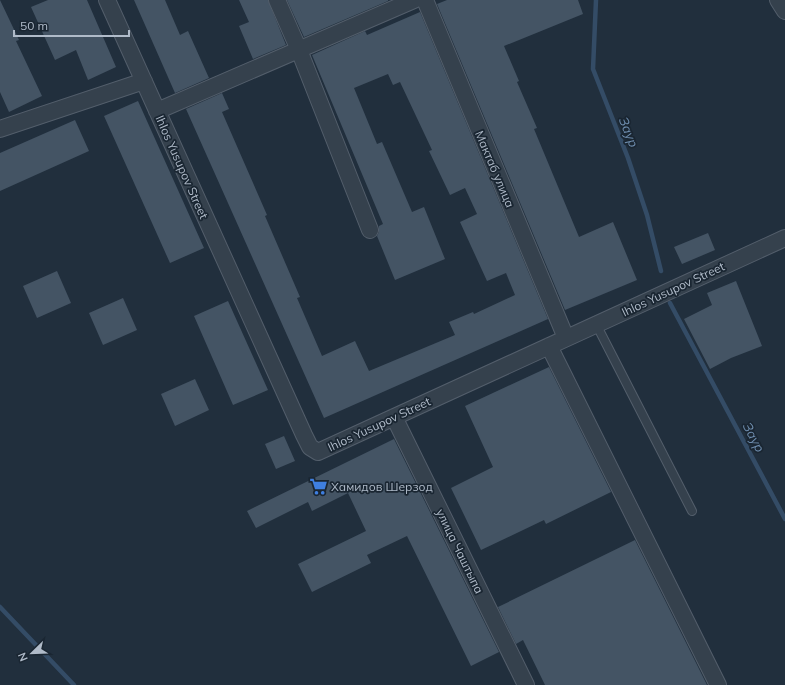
<svg xmlns="http://www.w3.org/2000/svg" width="785" height="685" font-family="Mulish,sans-serif">
  <style>
    .lines { fill: none; stroke-linecap: round; stroke-linejoin: round }
    .stream { stroke: #344c66; stroke-width: 4.5 }
    .building { fill: #445464 }
    .lane-casing { stroke: #535e6b; stroke-width: 10 }
    .street-casing { stroke: #535e6b; stroke-width: 18 }
    .lane { stroke: #35414d; stroke-width: 8 }
    .street { stroke: #35414d; stroke-width: 16 }
    .labels { text-anchor: middle; dominant-baseline: central; stroke-width: 3.5; stroke-linejoin: round; paint-order: stroke }
    .street-label { font-size: 12px; fill: #b0bbc9; stroke: #1a2632 }
    .poi-label { font-size: 12px; fill: #b0bbc9; stroke: #1a2632; text-anchor: start }
    .water-label { font-size: 13px; font-style: italic; fill: #6f8eaf; stroke: #1a2632 }
  </style>
  <rect width="100%" height="100%" fill="#212f3d"/>
  <g class="lines">
    <!-- stream -->
    <path class="stream" d="M596 0 593 69 628 158 647 215 661 271
      M670 303 785 519
      M0 607 74 685"/>
  </g>
  <!-- building -->
  <path class="building" d="M0 0 19 40 16 41 42 96 9 112 0 92Z
    M48 0H87L116 67 88 80 76 50 55 60 31 7Z
    M134 0H165L180 35 188 31 209 78 175 93Z
    M239 0H268L286 45 253 59 239 26 249 22Z
    M287 0H388V1L304 37Z
    M447 0H578L583 14 504 46 519 81 517 82 537 128 534 129 579 237 613 222 637 280 565 310 437 4Z
    M420 12 548 319 324 418 186 109 222 93 229 109 222 112 267 215 265 216 300 297 297 298 322 356 355 341 369 371 455 335 449 322 473 312 474 314 515 295 506 273 487 281 460 222 477 214 465 188 450 195 429 151 432 150 400 82 393 85 388 74 354 88 377 144 382 142 412 212 424 207 445 259 395 280 377 236 379 232V226L383 224 312 55 365 31 367 35Z
    M138 101 204 248 170 263 104 116Z
    M75 120 89 151 0 191V153Z
    M708 233 715 250 682 264 674 247Z
    M57 271 71 303 37 318 23 286Z
    M736 281 762 346 731 358 710 369 684 319 712 305 707 293Z
    M123 298 137 330 103 345 89 313Z
    M228 301 268 390 233 405 194 316Z
    M549 367 611 492 546 524 544 520 481 550 451 488 493 467 465 406Z
    M195 379 209 410 175 426 161 394Z
    M284 436 295 461 276 469 265 444Z
    M394 439 499 652 471 666 407 536 367 555 371 563 312 592 298 564 366 531 348 493 312 511 308 502 256 528 247 511Z
    M635 540 707 685H545L523 640 516 644 498 607Z"/>
  <g class="lines">
    <defs>
      <path id="lane" d="M596 324 692 511"/>
      <path id="street" d="M107 0 304 435 310 447 318 452 785 238
        M277 0 299 50 370 230
        M425 0 566 338
        M778 0 785 11
        M157 111 414 0
        M0 129 144 81
        M549 346 718 685
        M394 417 526 685"/>
    </defs>
    <!-- lane casing -->
    <use href="#lane" class="lane-casing"/>
    <!-- street casing -->
    <use href="#street" class="street-casing"/>
    <!-- lane -->
    <use href="#lane" class="lane"/>
    <!-- street -->
    <use href="#street" class="street"/>
  </g>
  <!-- icons -->
  <defs>
    <symbol id="supermarket-bare" viewBox="-9 -9 18 18"><path d="M-6-5.5h2.5l.6 2H6L4.5 2H-2.5L-4.4-4H-6ZM-1.5 3.2a1.3 1.3 0 1 0 .1 0ZM3 3.2a1.3 1.3 0 1 0 .1 0Z" fill="#3f7fe0" stroke="#1a2632" stroke-width="2.5" paint-order="stroke"/></symbol>
  </defs>
  <g fill-rule="evenodd">
    <use href="#supermarket-bare" x="306" y="474" width="25" height="25"/>
  </g>
  <g class="labels">
    <!-- street labels -->
    <g class="street-label">
      <text transform="translate(182 167) rotate(66)">Ihlos Yusupov Street</text>
      <text transform="translate(495 169) rotate(67)">Мактаб улица</text>
      <text transform="translate(673 289) rotate(-25)">Ihlos Yusupov Street</text>
      <text transform="translate(379 424) rotate(-25)">Ihlos Yusupov Street</text>
      <text transform="translate(460 551) rotate(64)">улица Чаштыпа</text>
    </g>
    <!-- poi labels -->
    <g class="poi-label">
      <text x="331" y="486">Хамидов Шерзод</text>
    </g>
    <!-- water labels -->
    <g class="water-label">
      <text transform="translate(629 132) rotate(68)">Заур</text>
      <text transform="translate(754 437) rotate(62)">Заур</text>
    </g>
  </g>
  <!-- north arrow -->
  <g transform="translate(32 653) rotate(247)" stroke="#1a2632" stroke-width="3" paint-order="stroke">
  <path d="M0-3L7 15L0 10L-7 15Z" fill="#b0bbc9"/>
  <text y="-6" font-size="11" font-weight="bold" text-anchor="middle" fill="#b0bbc9">N</text>
  </g>
  <!-- scale -->
  <path d="M14 30v6h115v-6" fill="none" stroke="#b0bbc9" stroke-width="2"/>
  <text x="20" y="30" font-size="12" fill="#b0bbc9" stroke="#1a2632" stroke-width="3" paint-order="stroke">50 m</text>
</svg>
